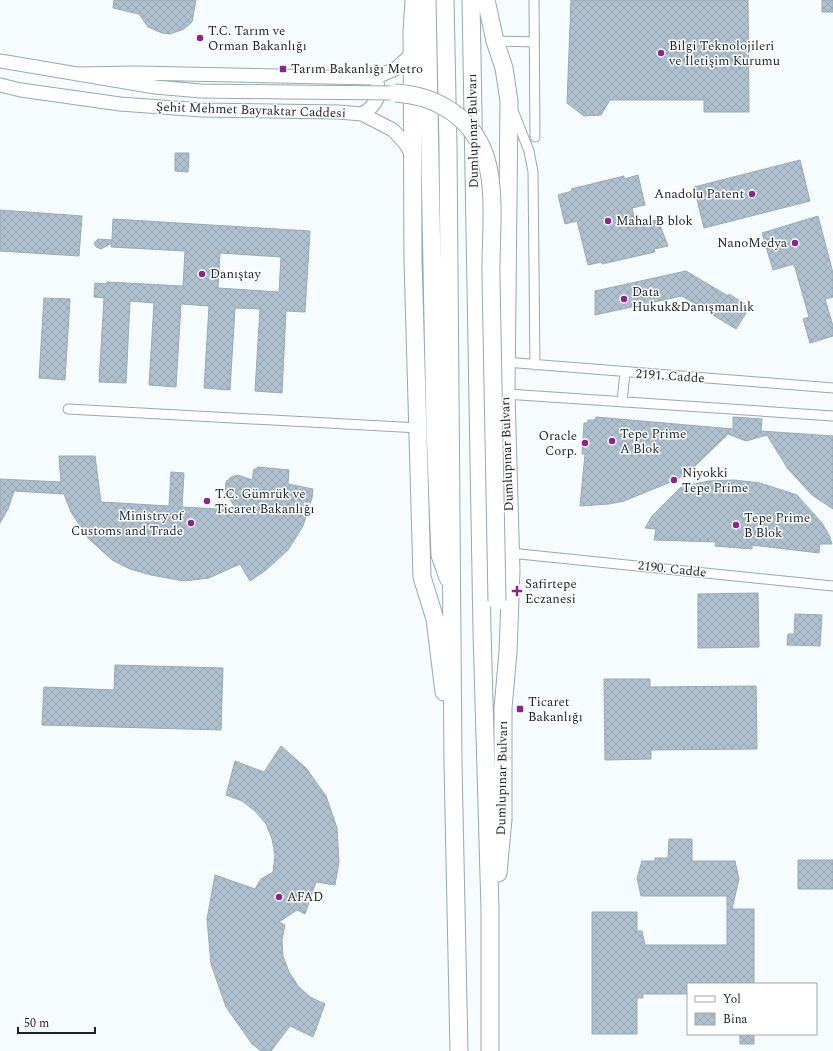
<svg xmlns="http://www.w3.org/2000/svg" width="833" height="1051" font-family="Spectral,serif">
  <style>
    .building { fill: url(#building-cross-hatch); stroke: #99aab8; fill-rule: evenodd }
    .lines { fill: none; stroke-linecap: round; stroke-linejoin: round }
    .street-casing { stroke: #93aab2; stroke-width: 11 }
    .secondary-casing { stroke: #93aab2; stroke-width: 15 }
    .highway-casing { stroke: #93aab2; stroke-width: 19 }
    .street { stroke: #fff; stroke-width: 9 }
    .secondary { stroke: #fff; stroke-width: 13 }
    .highway { stroke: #fff; stroke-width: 17 }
    .secondary-bridge-casing { stroke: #93aab2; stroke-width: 15; stroke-linecap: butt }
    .highway-bridge-casing { stroke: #93aab2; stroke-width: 19; stroke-linecap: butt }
    .secondary-bridge { stroke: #fff; stroke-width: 13 }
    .highway-bridge { stroke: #fff; stroke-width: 17 }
    .poi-dot { fill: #8b258c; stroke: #fff; stroke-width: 1.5 }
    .labels { text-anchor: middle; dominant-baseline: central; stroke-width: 3; stroke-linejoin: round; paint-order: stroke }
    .poi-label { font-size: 13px; fill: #192225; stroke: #fff; text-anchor: start }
    .street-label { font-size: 13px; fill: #192225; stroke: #fff }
  </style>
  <defs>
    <pattern id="building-cross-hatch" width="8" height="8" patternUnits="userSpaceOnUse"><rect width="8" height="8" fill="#afc1cf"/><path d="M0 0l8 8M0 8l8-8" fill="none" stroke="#96a6b2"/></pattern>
  </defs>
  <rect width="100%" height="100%" fill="#f6fbfd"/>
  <!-- building -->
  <path class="building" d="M114 0H196L192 22 184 29 170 34 162 33 148 27 139 14 113 8Z
    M571 0H748L749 112H704V100H610L601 115 584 116 567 103Z
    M822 0H833V12H822Z
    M175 153H189L188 172 175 171Z
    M800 160 810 201 704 228 694 187Z
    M638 175 645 205 632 208 636 223 658 220 668 246 654 249 655 252 602 264V262L588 265 577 221 565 224 558 195 572 191 571 189 624 176V179Z
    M0 210 82 216 79 256 0 251Z
    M818 216 833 273V297L825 299 833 326V336L810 343 803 319 809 317 794 264 773 270 762 233Z
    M113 219 310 231 305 312 286 311 282 393 255 391 260 309 235 308 230 390 204 388 209 306 181 304 176 387 149 385 154 303 130 301 126 383 99 382 104 298 94 297 95 283 106 284 107 282 183 286 185 251 111 247 112 243 101 249 96 247 94 243 98 239 112 240ZM220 253 281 257 279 292 218 288Z
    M686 271 728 296 729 294 750 307 736 329 682 296 595 315V291Z
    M44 298 70 299 65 380 39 378Z
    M596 417 733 429V417L762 419 761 431 833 436V509L812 495 788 469 767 435 746 441 728 434 694 467 678 479 624 501 609 504 580 506 585 454H582L584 423H588V420H595Z
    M59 456H95L101 502 169 506 171 472 184 473 182 507 237 510 225 492 226 482 231 477 238 475 252 480 254 469H257V467L289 470 288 484 313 489 312 498 303 526 288 550 266 570 250 581 240 564 209 578 184 581 151 575 130 569 112 560 87 537 71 512 64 494 14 491 8 509 0 523V479L61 482Z
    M734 480 760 483 797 495 822 523 829 535 832 544H820L819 553 752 545V549L715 546 716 542 654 540 656 529 645 528 652 516 681 487 708 481Z
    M758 593 759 647 698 648V594Z
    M795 614 822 615 820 646 787 645 788 634H794Z
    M115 665 223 668 221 730 42 725 44 687 114 690Z
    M604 679H650V687L756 686 757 749 651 750V759L605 760Z
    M281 746 306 768 326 796 337 828 339 862 335 885 316 882 305 914 297 910 279 922 285 925 282 940 283 956 289 972 298 986 310 997 325 1004 313 1037 290 1026 271 1051H261L252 1044 226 1007 211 964 207 919 215 875 255 889 261 879 273 872 275 855 272 839 266 824 255 811 242 801 226 795 235 761 264 772Z
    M669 839H692V861H735L739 879 732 909H754V984H688V994H643V998H637V1034H592V912H637V931H642L645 945H727V896H641L637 878 642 861H655V858H668Z
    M798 860H833V889H798Z
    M740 1034H754V1044H740Z"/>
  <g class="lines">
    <defs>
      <path id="street" d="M534 0 535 137
        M495 41 534 42
        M512 108 529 151 533 172 535 365
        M506 362 833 388
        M506 394 833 416
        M622 402 625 372
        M68 409 419 428
        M510 553 833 586"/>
      <path id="secondary" d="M0 61 155 87 201 91 287 92
        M78 74 136 73 374 78 395 69 412 54
        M0 85 21 90 120 104 202 110 338 112 362 114 393 130 405 143 413 156
        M362 114C374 107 382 97 377 83"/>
      <path id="highway" d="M414 0 412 32 413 260 422 577 435 619 444 692
        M427 0 435 427 440 555 448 578
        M445 0 448 147 453 763 459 1051
        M471 0 482 631 490 910V1051
        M486 0 495 41 504 68 509 101 506 394 511 571 508 652 503 708V819L498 873"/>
    </defs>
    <!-- street casing -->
    <use href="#street" class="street-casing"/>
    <!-- secondary casing -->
    <use href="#secondary" class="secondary-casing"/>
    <!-- highway casing -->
    <use href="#highway" class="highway-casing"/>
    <!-- street -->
    <use href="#street" class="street"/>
    <!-- secondary -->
    <use href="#secondary" class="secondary"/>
    <!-- highway -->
    <use href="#highway" class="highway"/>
    <defs>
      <path id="secondary-bridge" d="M287 92 395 93"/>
      <path id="highway-bridge" d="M395 93C432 95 466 113 482 148 498 183 490 238 491 277 493 385 495 493 497 601"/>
    </defs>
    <!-- secondary-bridge casing -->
    <use href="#secondary-bridge" class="secondary-bridge-casing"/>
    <!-- highway-bridge casing -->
    <use href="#highway-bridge" class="highway-bridge-casing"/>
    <!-- secondary-bridge -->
    <use href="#secondary-bridge" class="secondary-bridge"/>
    <!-- highway-bridge -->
    <use href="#highway-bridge" class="highway-bridge"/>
  </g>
  <!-- markers -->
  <g class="poi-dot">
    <circle cx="200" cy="38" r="4"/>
    <circle cx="661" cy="53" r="4"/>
    <rect x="279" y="65" width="8" height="8" rx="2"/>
    <circle cx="752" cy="194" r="4"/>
    <circle cx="608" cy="221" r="4"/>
    <circle cx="795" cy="243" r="4"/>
    <circle cx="202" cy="274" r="4"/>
    <circle cx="624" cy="299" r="4"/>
    <circle cx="612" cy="441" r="4"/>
    <circle cx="585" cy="443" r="4"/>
    <circle cx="674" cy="480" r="4"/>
    <circle cx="207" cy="501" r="4"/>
    <circle cx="191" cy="523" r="4"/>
    <circle cx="736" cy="525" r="4"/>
    <path d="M515 585h4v4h4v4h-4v4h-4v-4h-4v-4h4z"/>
    <rect x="516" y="705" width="8" height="8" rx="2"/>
    <circle cx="279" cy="897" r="4"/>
  </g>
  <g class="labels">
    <!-- poi labels -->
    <g class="poi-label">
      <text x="208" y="31">T.C. Tarım ve<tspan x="208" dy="15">Orman Bakanlığı</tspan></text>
      <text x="669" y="46">Bilgi Teknolojileri<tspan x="669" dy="15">ve İletişim Kurumu</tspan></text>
      <text x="291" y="69">Tarım Bakanlığı Metro</text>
      <text x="744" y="194" text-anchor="end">Anadolu Patent</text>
      <text x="616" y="221">Mahal B blok</text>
      <text x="787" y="243" text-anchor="end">NanoMedya</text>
      <text x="210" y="274">Danıştay</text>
      <text x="632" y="292">Data<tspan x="632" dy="15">Hukuk&amp;Danışmanlık</tspan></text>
      <text x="620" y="434">Tepe Prime<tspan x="620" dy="15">A Blok</tspan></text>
      <text x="577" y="436" text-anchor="end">Oracle<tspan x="577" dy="15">Corp.</tspan></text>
      <text x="682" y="473">Niyokki<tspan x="682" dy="15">Tepe Prime</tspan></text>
      <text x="215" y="494">T.C. Gümrük ve<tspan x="215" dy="15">Ticaret Bakanlığı</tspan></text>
      <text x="183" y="516" text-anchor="end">Ministry of<tspan x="183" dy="15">Customs and Trade</tspan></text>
      <text x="744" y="518">Tepe Prime<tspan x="744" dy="15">B Blok</tspan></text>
      <text x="525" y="584">Safirtepe<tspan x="525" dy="15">Eczanesi</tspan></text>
      <text x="528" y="702">Ticaret<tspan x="528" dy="15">Bakanlığı</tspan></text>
      <text x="287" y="897">AFAD</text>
    </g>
    <!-- street labels -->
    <g class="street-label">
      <text transform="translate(251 110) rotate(2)">Şehit Mehmet Bayraktar Caddesi</text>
      <text transform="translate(473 131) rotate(-91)">Dumlupınar Bulvarı</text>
      <text transform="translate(670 376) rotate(4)">2191. Cadde</text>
      <text transform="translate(507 454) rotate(-92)">Dumlupınar Bulvarı</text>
      <text transform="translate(672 569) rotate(6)">2190. Cadde</text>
      <text transform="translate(502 778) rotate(-89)">Dumlupınar Bulvarı</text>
    </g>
  </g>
  <!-- legend -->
  <rect x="687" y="983" width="130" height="52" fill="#ffffff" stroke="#a3a7a8"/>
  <rect x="695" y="996" width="20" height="6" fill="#ffffff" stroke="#a3a7a8"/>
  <text x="723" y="1003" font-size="12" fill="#192225">Yol</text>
  <rect x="695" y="1013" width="20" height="12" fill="url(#building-cross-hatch)" stroke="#a3a7a8"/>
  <text x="723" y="1023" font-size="12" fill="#192225">Bina</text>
  <!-- scale -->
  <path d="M18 1027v6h77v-6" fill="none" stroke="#192225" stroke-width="2"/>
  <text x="24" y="1027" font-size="12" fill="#192225" stroke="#ffffff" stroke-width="3" paint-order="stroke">50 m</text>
</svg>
